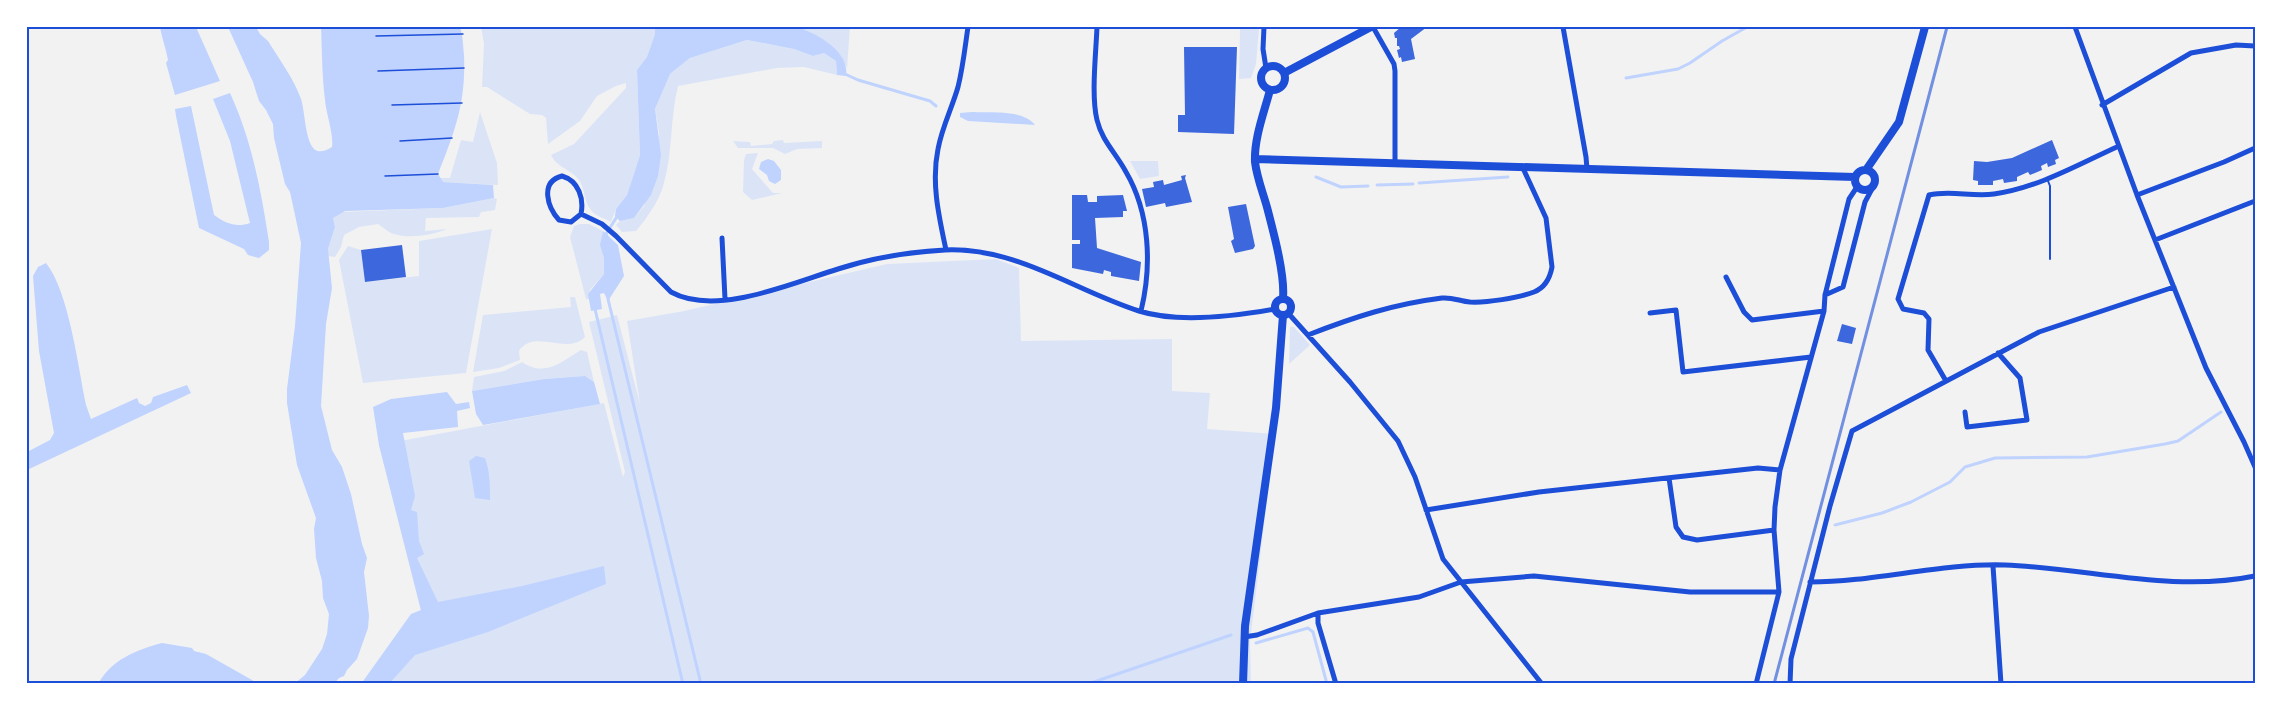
<svg xmlns="http://www.w3.org/2000/svg" width="2282" height="711" font-family="'Asap Condensed',sans-serif">
  <style>
    .green { fill: #dbe4f7 }
    .water { fill: #bfd3fe }
    .lines { fill: none; stroke-linecap: round; stroke-linejoin: round }
    .stream { stroke: #bfd3fe; stroke-width: 3 }
    .building { fill: #3d67dc }
    .path { stroke: #1d4ed8; stroke-width: 1.5 }
    .service { stroke: #1d4ed8; stroke-width: 2 }
    .minor { stroke: #1d4ed8; stroke-width: 5 }
    .secondary { stroke: #1d4ed8; stroke-width: 8 }
    .rail { stroke: #7290e2; stroke-width: 3 }
    .neatline { fill: none; stroke: #1d4ed8; stroke-width: 2 }
  </style>
  <rect width="100%" height="100%" fill="#f2f2f2"/>
  <!-- green -->
  <path class="green" d="M481 27H655V34L647 58 637 70 640 155 627 195 616 209 611 222C605 218 596 217 591 210 584 202 585 189 579 180 571 169 557 168 551 155L574 144 626 88V83L616 86 597 96 580 121 548 144 546 118 542 115 530 114 487 87H482L484 44Z
    M798 27H850L847 68 840 55Z
    M1242 27H1257L1259 29 1256 64 1251 78 1239 79 1240 29Z
    M747 40 794 49 813 56 824 53 836 61 837 75 804 67 777 68 678 86C670 118 673 151 664 183 660 200 647 218 636 231L622 232 616 225 620 221 634 218 644 206 659 134 655 109 669 75 690 58Z
    M480 112 497 163 498 185 442 182 440 178H450L461 140 473 142Z
    M783 140 784 143 822 141V148L797 149 785 154 773 148H738L733 141 750 142 751 146 772 144 774 141Z
    M758 153 752 169 773 193H782L752 200 743 192 744 160 746 154Z
    M1130 161H1158L1159 176 1140 179Z
    M494 198 497 199 495 210 481 212 479 217 426 218 425 231 447 229C434 235 409 239 394 234 389 233 383 227 378 224L359 227 344 235 341 247 335 257 328 256V249L335 227 333 218 340 212 443 208Z
    M580 224H589L603 231C599 249 607 257 604 274L590 290 589 299H586L570 237 574 226Z
    M492 229 466 373 363 383 339 260 348 246 361 250 365 282 419 276V241Z
    M996 259 1019 268 1021 341 1172 339V391L1210 393 1207 429 1275 434 1250 642 1251 684H370L421 611 379 445 604 403 623 477 625 472 589 322 617 315 640 404 627 321 684 311 887 264Z
    M570 297H575L585 337C566 356 534 328 519 351L520 360 499 368 473 372 483 315 571 307Z
    M1290 327H1294L1310 345 1289 364Z
    M581 350 587 352 594 382 585 376 544 379 472 391 474 377 504 371 522 362C546 378 562 361 581 350Z"/>
  <!-- water -->
  <path class="water" d="M160 27H196L220 81 175 95 166 63 168 60C166 48 162 39 160 27Z
    M228 27H256L260 34 268 41C279 59 294 79 301 99 305 111 305 140 314 149 319 154 327 150 332 147 334 135 326 113 325 100 322 76 322 51 321 27H460C463 36 463 46 464 55 466 103 455 131 438 174L443 182 493 185 494 198 443 208 345 211 333 218 335 227 328 249 332 288 326 324 321 406 332 450 342 467 351 494 362 544 367 558 364 572 369 616 368 628 357 659 347 670 344 676 339 678 334 684H294L305 675 322 649 327 634 329 614 323 598 322 581 316 558 314 529 316 518 297 465 287 403V389L295 326 301 243 290 192 285 184 274 138 273 124 266 110 259 101 253 82Z
    M655 27H798C817 34 850 51 846 76L837 75 836 61 824 53 813 56 794 49 747 40 690 58 670 74 655 109 661 155 658 176 651 195 634 218 620 221 615 216 616 209 627 195 640 155 637 70 647 57 655 34Z
    M230 93C252 141 261 190 269 242V250L259 258 248 255 244 249 199 228 176 116 175 109 191 106 214 215C225 223 236 228 250 223L230 141 213 99Z
    M972 112C990 113 1023 109 1035 125L968 121 960 117V113Z
    M768 159 774 161 781 170V180L775 184 769 181 767 175 759 169 761 162Z
    M603 231 618 245 624 276 608 301 604 293 600 294 602 309 591 311 588 294 604 274V258L600 245Z
    M46 263C69 292 78 366 86 405L91 419 137 398 139 403 145 406 151 403 153 397 187 385 191 393 27 470V452L50 440 54 433 39 351 33 276 38 267Z
    M585 376 594 382 600 404 483 425 476 414 472 391 544 379Z
    M447 392 456 404 469 402 470 408 457 411 458 427 403 433 415 496 411 510 417 512 419 541 424 554 417 558 438 602 522 586 604 566 606 584 488 632 415 655 389 684H361L411 614 421 610 379 445 373 407 391 399Z
    M476 456 485 458C490 471 490 486 490 500L475 498 469 461Z
    M162 643 192 648 194 651 206 654 259 684H98C111 660 136 650 162 643Z"/>
  <g class="lines">
    <!-- stream -->
    <path class="stream" d="M845 74 858 80 930 101 936 106
      M1626 78 1678 69 1690 63 1722 41 1747 27
      M1316 177 1341 187 1368 186
      M1419 183 1508 177
      M1377 185 1413 184
      M607 237 606 234 618 215
      M608 299 701 684
      M595 309 683 684
      M1835 525 1882 513 1911 502 1950 482 1965 467 1995 458 2087 457 2165 444 2178 441 2221 412
      M1256 643 1308 628 1313 632 1327 684
      M1088 684 1231 635"/>
  </g>
  <!-- building -->
  <path class="building" d="M1401 27H1427L1411 39 1415 59 1402 62 1401 57 1399 58 1397 50 1400 49 1399 46H1397V38H1395L1394 33Z
    M1184 47H1237L1234 134 1178 132V115H1185Z
    M2052 140 2059 158 2055 160 2056 164 2048 167 2047 163 2041 166 2042 170 2030 175 2028 172 2017 177V181L2004 183 2003 179 1993 181V185H1978V181L1973 180 1974 161 1987 162 2012 158Z
    M1186 175 1185 178 1192 202 1166 207 1165 203 1146 207 1142 189 1154 187 1153 182 1163 180 1164 185 1182 180 1181 176Z
    M1072 195H1087L1088 202H1097V196L1123 195 1127 211H1123V217L1095 218 1097 248 1141 262 1139 281 1111 276V272L1104 270 1103 274 1072 268V244H1080V240H1072Z
    M1246 204 1255 246 1253 249 1235 253 1231 241 1234 239 1228 207Z
    M402 245 406 277 365 282 361 250Z
    M1842 324 1856 328 1852 344 1837 341Z"/>
  <g class="lines">
    <!-- path -->
    <path class="path" d="M376 36 463 34
      M378 71 464 68
      M392 105 462 103
      M400 141 452 138
      M385 176 438 174"/>
    <!-- service -->
    <path class="service" d="M2048 181 2050 186V259"/>
    <!-- minor -->
    <path class="minor" d="M1097 27C1096 53 1091 96 1097 120 1102 141 1116 153 1126 172 1150 213 1152 266 1141 311
      M1264 27 1263 49 1266 68
      M1373 27 1394 64 1395 71V163
      M1563 27 1586 157 1587 169
      M2075 27 2137 195 2206 368 2244 442 2255 467
      M2102 105 2191 53 2236 45 2255 46
      M562 176C579 181 584 199 581 214L571 222 559 220C548 208 539 182 562 176Z
      M2137 195 2224 162 2255 148
      M581 214 602 224 616 236 671 292C716 317 792 283 838 269 872 258 909 252 945 250 1017 247 1073 290 1139 311 1177 323 1236 316 1275 309
      M722 238 725 299
      M2155 240 2255 201
      M946 250C939 217 931 183 938 149 942 127 952 108 958 87 963 67 965 47 968 27
      M1726 277 1744 312 1752 320 1824 311
      M1825 295 1843 287 1865 202 1873 187
      M1288 313 1350 382 1398 441 1415 477 1443 559 1542 684
      M1650 313 1676 310 1683 372 1811 357
      M1308 335C1354 317 1394 304 1442 298 1452 297 1460 301 1470 302 1486 303 1518 298 1534 292 1544 288 1550 278 1552 267L1546 218 1522 166
      M1946 381 1928 350 1929 319 1924 313 1903 309 1898 299 1929 195C1950 190 1972 197 1994 194 2038 188 2079 164 2119 146
      M1965 412 1967 427 2027 420 2020 378 1998 353
      M1669 478 1676 527 1683 537 1697 540 1774 530
      M1426 510 1539 492 1758 468 1780 470
      M1993 566 2001 684
      M1810 582C1875 582 1940 563 2005 565 2088 568 2172 593 2255 576
      M1318 613V623L1336 684
      M1244 637 1257 635 1318 613 1419 597 1461 582 1534 576 1690 592H1779
      M1756 684 1779 592 1774 530 1775 507 1780 470 1824 311 1825 295 1849 199 1857 187
      M1790 684 1791 659 1830 506 1852 431 2039 332 2174 287"/>
    <!-- secondary -->
    <path class="secondary" d="M1261 78a12 12 0 1 1 24 0a12 12 0 1 1-24 0Z
      M1284 73 1371 27
      M1270 90C1264 113 1254 138 1255 162 1257 179 1264 195 1268 211 1274 234 1285 275 1283 298
      M1255 159 1855 177
      M1855 180a10 10 0 1 1 20 0a10 10 0 1 1-20 0Z
      M1866 170 1899 122 1925 27
      M1275 307a8 8 0 1 1 16 0a8 8 0 1 1-16 0Z
      M1243 684 1245 626 1276 408 1283 315"/>
    <!-- rail -->
    <path class="rail" d="M1774 684 1947 27"/>
  </g>
  <!-- border -->
  <rect width="2282" height="711" fill="none" stroke="#ffffff" stroke-width="57"/>
  <rect x="28" y="28" width="2226" height="654" class="neatline"/>
</svg>
